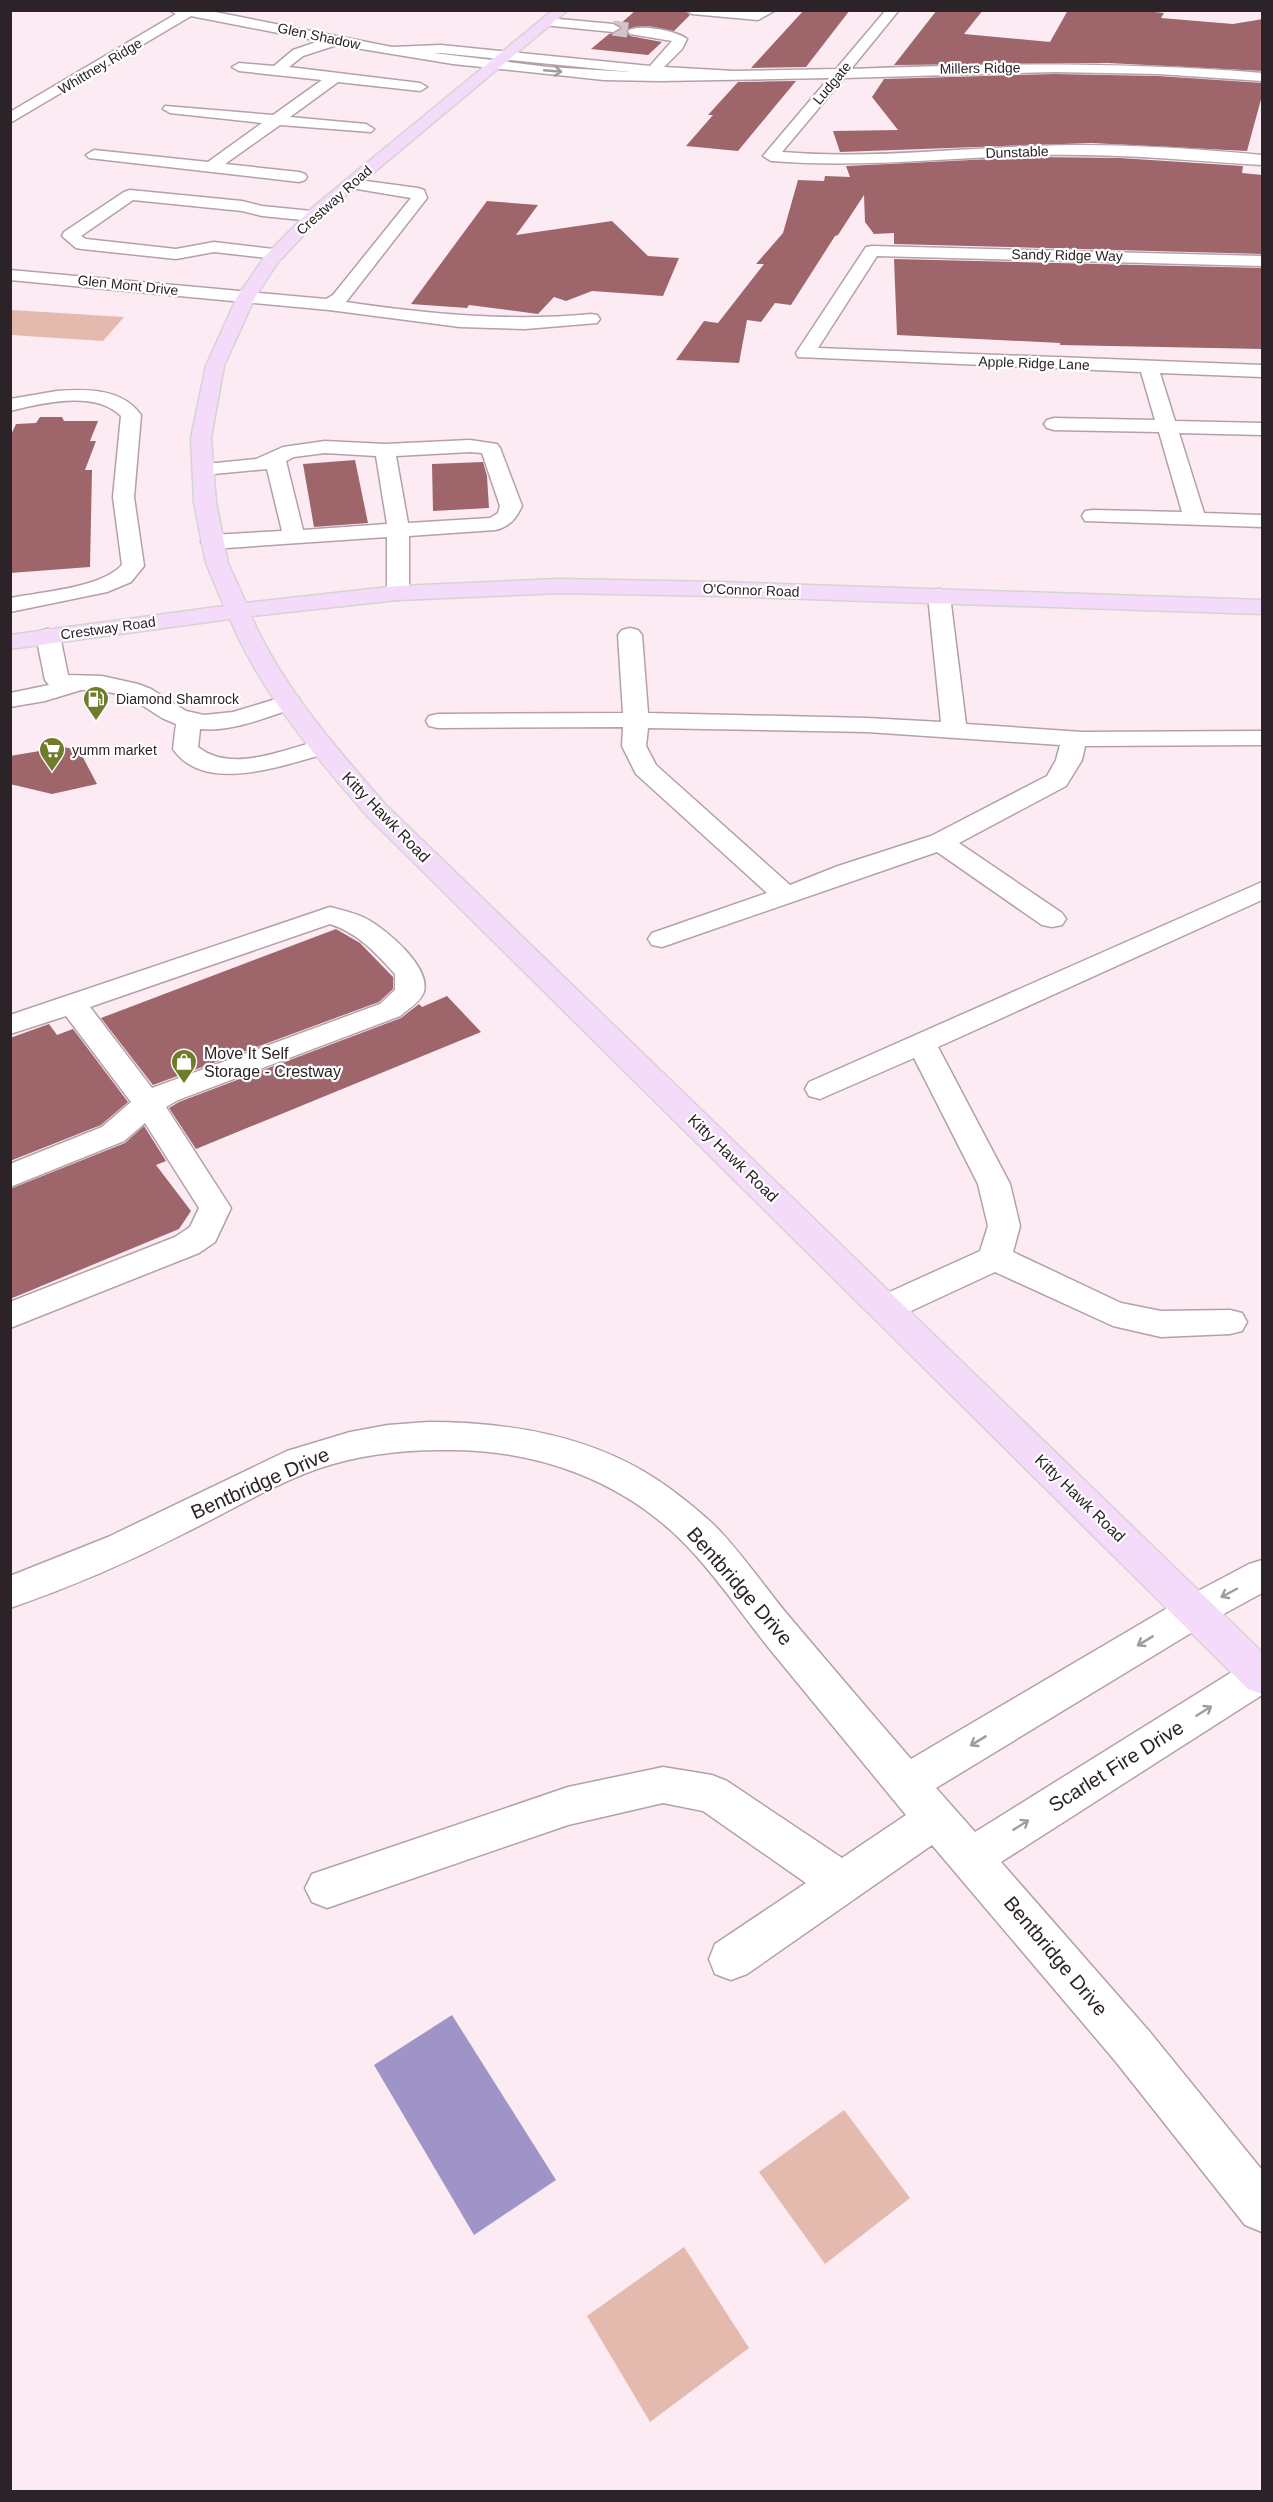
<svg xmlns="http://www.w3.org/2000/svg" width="1273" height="2502" font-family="Helvetica,sans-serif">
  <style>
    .green { fill: #e3baad }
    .water { fill: #9f94c7 }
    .building { fill: #9e656b }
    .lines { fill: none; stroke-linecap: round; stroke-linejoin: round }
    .minor-tunnel { stroke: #d3c3cb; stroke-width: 15; stroke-dasharray: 15 8; stroke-linecap: butt }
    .minor-casing { stroke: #b4a0aa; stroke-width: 3 }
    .major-casing { stroke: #d5d3d4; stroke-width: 3 }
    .minor { fill: #fff; fill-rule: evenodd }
    .major { fill: #f5dbfa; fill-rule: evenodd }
    .oneway { stroke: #a09c9e }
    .labels { text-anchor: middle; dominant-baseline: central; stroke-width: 4.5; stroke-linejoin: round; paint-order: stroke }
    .far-street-label { font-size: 14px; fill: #2b2327; stroke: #fff }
    .far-poi-label { font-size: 14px; fill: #2b2327; stroke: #fff; text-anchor: start }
    .street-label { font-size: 16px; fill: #2b2327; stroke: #fff }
    .poi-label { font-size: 16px; fill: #2b2327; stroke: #fff; text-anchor: start }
    .near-street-label { font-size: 20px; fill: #2b2327; stroke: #fff }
  </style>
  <rect width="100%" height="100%" fill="#fdebf4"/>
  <!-- green -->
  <path class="green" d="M11 310 124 317 103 341 11 335Z
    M844 2110 910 2198 825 2264 759 2172Z
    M684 2247 749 2348 650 2422 587 2316Z"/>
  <!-- water -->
  <path class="water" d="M452 2015 556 2180 474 2235 374 2065Z"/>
  <!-- building -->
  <path class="building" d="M636 10H684L690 15 674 31 648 26 627 29 626 32 630 36 662 42 648 55 591 49 609 34 621 30 622 27 619 25Z
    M804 10H850L806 67 751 68Z
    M937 10H983L964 34 1050 42 1068 10H1135L1164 13 1161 18 1233 24 1263 19V71L1108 63 894 65Z
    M1054 74 1158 76 1263 83V92L1247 151 1091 143 840 152 833 131 898 130 872 97 884 79Z
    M796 81 738 151 686 146 713 115H708L738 82Z
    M1035 157 1120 158 1243 166 1242 173 1263 175V254L894 244V233L874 234 865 222 864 195 838 235 835 236 791 305 775 303 761 322 747 320 739 363 676 360 704 321 718 323 764 264H756L783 233 798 180 824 181 825 176 850 177 846 166Z
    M487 201 538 205 516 235 612 221 648 256 679 258 663 296 592 291 566 301 554 297 538 314 469 305 467 308 411 304Z
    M894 259 1263 268V349L1060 345V343L897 335Z
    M40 417H62L64 421H98L90 441H96L85 470H92L90 567 10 573V437L16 424 36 423Z
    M355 460 368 523 314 527 303 464Z
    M483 462 487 476 489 508 433 511 432 464Z
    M63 747 79 750 97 784 52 794 10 784V756Z
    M336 929 360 943 393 977V989L379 1002 153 1085 101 1018Z
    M447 996 481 1032 196 1149 169 1108 179 1102 401 1018 419 1004 422 1007Z
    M49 1024 57 1035 73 1029 128 1102 101 1125 10 1161V1038Z
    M144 1126 166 1161 156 1165 191 1211 179 1229 10 1299V1189L125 1143Z"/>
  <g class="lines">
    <!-- minor-tunnel -->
    <path class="minor-tunnel" d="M613 28 635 31"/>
    <defs>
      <path id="minor" d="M169 10H205L392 47 441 45 650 66 672 41 630 34 628 31C637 23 678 31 687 39L682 49 664 67 734 71 836 69 886 10H899L851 69C989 63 1125 62 1262 73V81L1158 74 1054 72 844 78 782 152C866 159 950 149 1034 146 1110 143 1186 148 1262 155V165C1186 160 1111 153 1035 155 947 158 859 168 771 161L763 156 829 78 660 81 604 80 453 64 337 45 303 56 289 67 420 83 427 87 420 91 338 82 290 117 366 124 374 129 371 132 280 125 225 164 299 172 305 174 307 177 305 180 299 182 89 158 86 155 94 150 208 162 262 123 170 113 163 109 165 106 273 115 322 80 239 71 232 67 239 63 274 66 293 50 319 41 191 16 10 123V112L176 14ZM434 53H441L630 72 548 67Z
        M686 10H776L758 20 692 14Z
        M548 18 613 24 620 28 613 32 543 25 541 22 543 19Z
        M351 179 418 188 424 190 427 198 346 302C428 314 508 322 591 314L597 315 600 319 597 323 525 329 460 327 329 310 10 280V270L326 299 333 295 411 198 345 187 343 184Z
        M130 190 242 201 262 206 312 211 320 216 312 221 262 216 242 211 133 200 81 236 86 239 176 249 214 242 282 250 285 254 282 258 276 259 214 252 176 259 82 249 76 248 62 236 64 232 124 192Z
        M872 246 1262 256V266L877 256 818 348 1262 365V377L1160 373 1175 421 1262 423V435L1179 433 1204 513 1262 515V527L1085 521 1082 516 1085 511 1093 510 1182 512 1159 432 1054 430 1047 428 1044 424 1047 420 1054 418 1155 420 1141 372 798 357 796 353 866 247Z
        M57 391C86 389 122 388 141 415L134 497 144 566 131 582 107 592 10 612V598C41 592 101 588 122 565L113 497 121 416C95 390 42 403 10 411V399Z
        M470 440 497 444 500 448 522 506C516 519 509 527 495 530L409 536V593L406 598 398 600 390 598 387 593V537L212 549 204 547 201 542 204 537 212 535 282 531 267 469 203 475 196 473 193 469 196 465 256 459 283 447 325 441 385 444ZM470 452 482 453 500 506 498 513 490 518 408 523 396 456ZM325 453 376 456 387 524 303 530 286 461 294 457Z
        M939 589 947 591 950 596 966 724 1082 732 1262 731V745L1085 746 1082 760 1066 786 959 843 1062 913 1066 919 1062 925 1052 927 1042 925 937 852 662 947 652 945 648 939 652 933 767 893 636 774 622 746 623 727 438 728 429 726 426 721 429 716 438 714 623 713 618 635 622 630 630 628 638 630 642 635 648 713 867 718 941 722 928 596 931 591ZM648 728 867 732 1060 745 1056 760 1047 776 931 836 838 866 790 885 656 765 646 746Z
        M48 629 56 631 60 636 68 675 102 676 138 684 151 689 186 711 204 715 233 712 289 695 298 697 301 702 298 707C267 717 233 732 200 729L198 747C232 774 284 749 322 740L331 742 334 747 331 752C287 764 205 796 173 749L176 724 162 718 128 696 98 690H81L45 701 10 707V693L49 685 45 680 36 636 40 631Z
        M1262 882V900L938 1047 1010 1184 1020 1226 1013 1252 1121 1303 1161 1311 1230 1310 1242 1313 1247 1322 1242 1331 1230 1334 1161 1337 1113 1326 995 1272 898 1317 886 1320 874 1317 869 1308 874 1299 980 1251 988 1226 978 1184 914 1058 820 1099 809 1096 805 1089 809 1082Z
        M330 907C342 910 354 913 365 918 385 928 434 969 423 994 419 1003 407 1010 400 1016L178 1100 166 1107 231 1208 215 1242 199 1253 10 1328V1302L175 1237 190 1227 199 1208 145 1123 124 1141 10 1187V1164L102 1127 131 1102 66 1016 10 1034V1015ZM330 924C358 933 376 953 395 974V990L380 1004 152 1088 90 1007Z
        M428 1422C501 1422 578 1433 643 1471 667 1485 691 1504 712 1523 737 1547 764 1586 787 1614 828 1662 869 1711 911 1759L1181 1600 1249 1564 1262 1560V1593L1209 1622 936 1788 975 1832 1248 1662 1262 1657V1695L1001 1862 1149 2031 1262 2170V2232L1245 2225 1116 2062 932 1845 747 1974 731 1980 715 1974 709 1959 715 1944 806 1883 703 1811 663 1803 568 1825 327 1908 312 1902 305 1888 312 1874 568 1787 663 1767 712 1775 727 1781 842 1858 906 1815C860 1759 814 1703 768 1647 741 1613 716 1576 686 1545 624 1481 539 1450 451 1450 406 1449 360 1454 317 1469 272 1485 228 1512 185 1533 129 1562 71 1587 10 1608V1576L108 1537 287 1451 350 1432 388 1425Z"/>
      <path id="major" d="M553 10H568L324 214 278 262 255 297 224 366 211 438 216 502 228 563 246 603 398 586 559 579 720 582 1262 600V614L720 596 559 593 398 600 251 616C283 688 335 747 386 805L1262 1652V1694L1248 1689 368 817C315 756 261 693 230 619L10 649V635L224 606 206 563 194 502 191 438 206 366 237 297 266 255 312 208Z"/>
    </defs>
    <!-- minor casing -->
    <use href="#minor" class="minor-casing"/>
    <!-- major casing -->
    <use href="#major" class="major-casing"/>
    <!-- minor -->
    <use href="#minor" class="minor"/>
    <!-- major -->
    <use href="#major" class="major"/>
  </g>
  <!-- one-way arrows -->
  <defs><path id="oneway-shaft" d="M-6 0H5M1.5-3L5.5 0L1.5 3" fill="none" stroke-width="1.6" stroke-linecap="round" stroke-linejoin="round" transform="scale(1.5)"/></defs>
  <g class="oneway">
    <use href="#oneway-shaft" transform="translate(553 71) rotate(5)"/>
    <use href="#oneway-shaft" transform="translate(1229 1593) rotate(152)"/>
    <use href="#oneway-shaft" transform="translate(1145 1641) rotate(149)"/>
    <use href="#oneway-shaft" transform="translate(1204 1711) rotate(-32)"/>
    <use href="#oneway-shaft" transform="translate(978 1741) rotate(149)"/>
    <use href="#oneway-shaft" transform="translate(1021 1825) rotate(-32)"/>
  </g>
  <!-- icons -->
  <defs>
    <symbol id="fuel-pin" viewBox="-11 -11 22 30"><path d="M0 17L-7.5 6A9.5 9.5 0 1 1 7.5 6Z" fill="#6f7d2a" stroke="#fff"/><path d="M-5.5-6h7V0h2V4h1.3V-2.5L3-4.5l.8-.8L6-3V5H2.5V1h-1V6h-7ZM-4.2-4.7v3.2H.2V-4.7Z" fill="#fff"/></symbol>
    <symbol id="supermarket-pin" viewBox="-11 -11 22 30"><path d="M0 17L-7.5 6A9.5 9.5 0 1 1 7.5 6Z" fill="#6f7d2a" stroke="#fff"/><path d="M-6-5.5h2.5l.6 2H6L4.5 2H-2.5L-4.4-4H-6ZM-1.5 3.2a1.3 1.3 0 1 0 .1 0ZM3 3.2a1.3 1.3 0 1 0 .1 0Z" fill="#fff"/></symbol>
    <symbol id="shop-pin" viewBox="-11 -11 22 30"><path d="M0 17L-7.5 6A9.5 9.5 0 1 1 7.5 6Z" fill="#6f7d2a" stroke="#fff"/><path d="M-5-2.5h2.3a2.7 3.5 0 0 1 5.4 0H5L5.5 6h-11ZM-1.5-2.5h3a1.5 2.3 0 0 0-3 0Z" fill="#fff"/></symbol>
  </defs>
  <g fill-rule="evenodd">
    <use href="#fuel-pin" x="81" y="684" width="30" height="40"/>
    <use href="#supermarket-pin" x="37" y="735" width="30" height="40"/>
    <use href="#shop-pin" x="169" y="1047" width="30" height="40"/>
  </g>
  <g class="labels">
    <!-- far-street labels -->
    <g class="far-street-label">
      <text transform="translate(319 36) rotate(12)">Glen Shadow</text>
      <text transform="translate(100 66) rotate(-31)">Whittney Ridge</text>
      <text transform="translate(980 68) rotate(-1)">Millers Ridge</text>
      <text transform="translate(832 83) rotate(-50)">Ludgate</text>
      <text transform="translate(1017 152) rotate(-2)">Dunstable</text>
      <text transform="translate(334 200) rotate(-42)">Crestway Road</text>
      <text transform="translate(1067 255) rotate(1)">Sandy Ridge Way</text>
      <text transform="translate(128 285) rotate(6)">Glen Mont Drive</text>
      <text transform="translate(1034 363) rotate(2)">Apple Ridge Lane</text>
      <text transform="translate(751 590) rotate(2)">O'Connor Road</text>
      <text transform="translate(108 628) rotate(-8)">Crestway Road</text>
    </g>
    <!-- far-poi labels -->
    <g class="far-poi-label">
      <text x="116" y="699">Diamond Shamrock</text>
      <text x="72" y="750">yumm market</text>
    </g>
    <!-- street labels -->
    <g class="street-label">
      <text transform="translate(386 817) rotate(46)">Kitty Hawk Road</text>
      <text transform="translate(733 1158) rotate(44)">Kitty Hawk Road</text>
      <text transform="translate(1080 1498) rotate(44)">Kitty Hawk Road</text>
    </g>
    <!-- poi labels -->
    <g class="poi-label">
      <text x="204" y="1053">Move It Self<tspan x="204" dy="18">Storage - Crestway</tspan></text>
    </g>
    <!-- near-street labels -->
    <g class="near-street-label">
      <text transform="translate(260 1483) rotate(-24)">Bentbridge Drive</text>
      <text transform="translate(740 1586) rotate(49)">Bentbridge Drive</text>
      <text transform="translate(1116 1766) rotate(-32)">Scarlet Fire Drive</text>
      <text transform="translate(1056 1956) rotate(50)">Bentbridge Drive</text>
    </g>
  </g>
  <!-- border -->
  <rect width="1273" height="2502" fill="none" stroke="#2b2327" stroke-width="24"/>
</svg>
